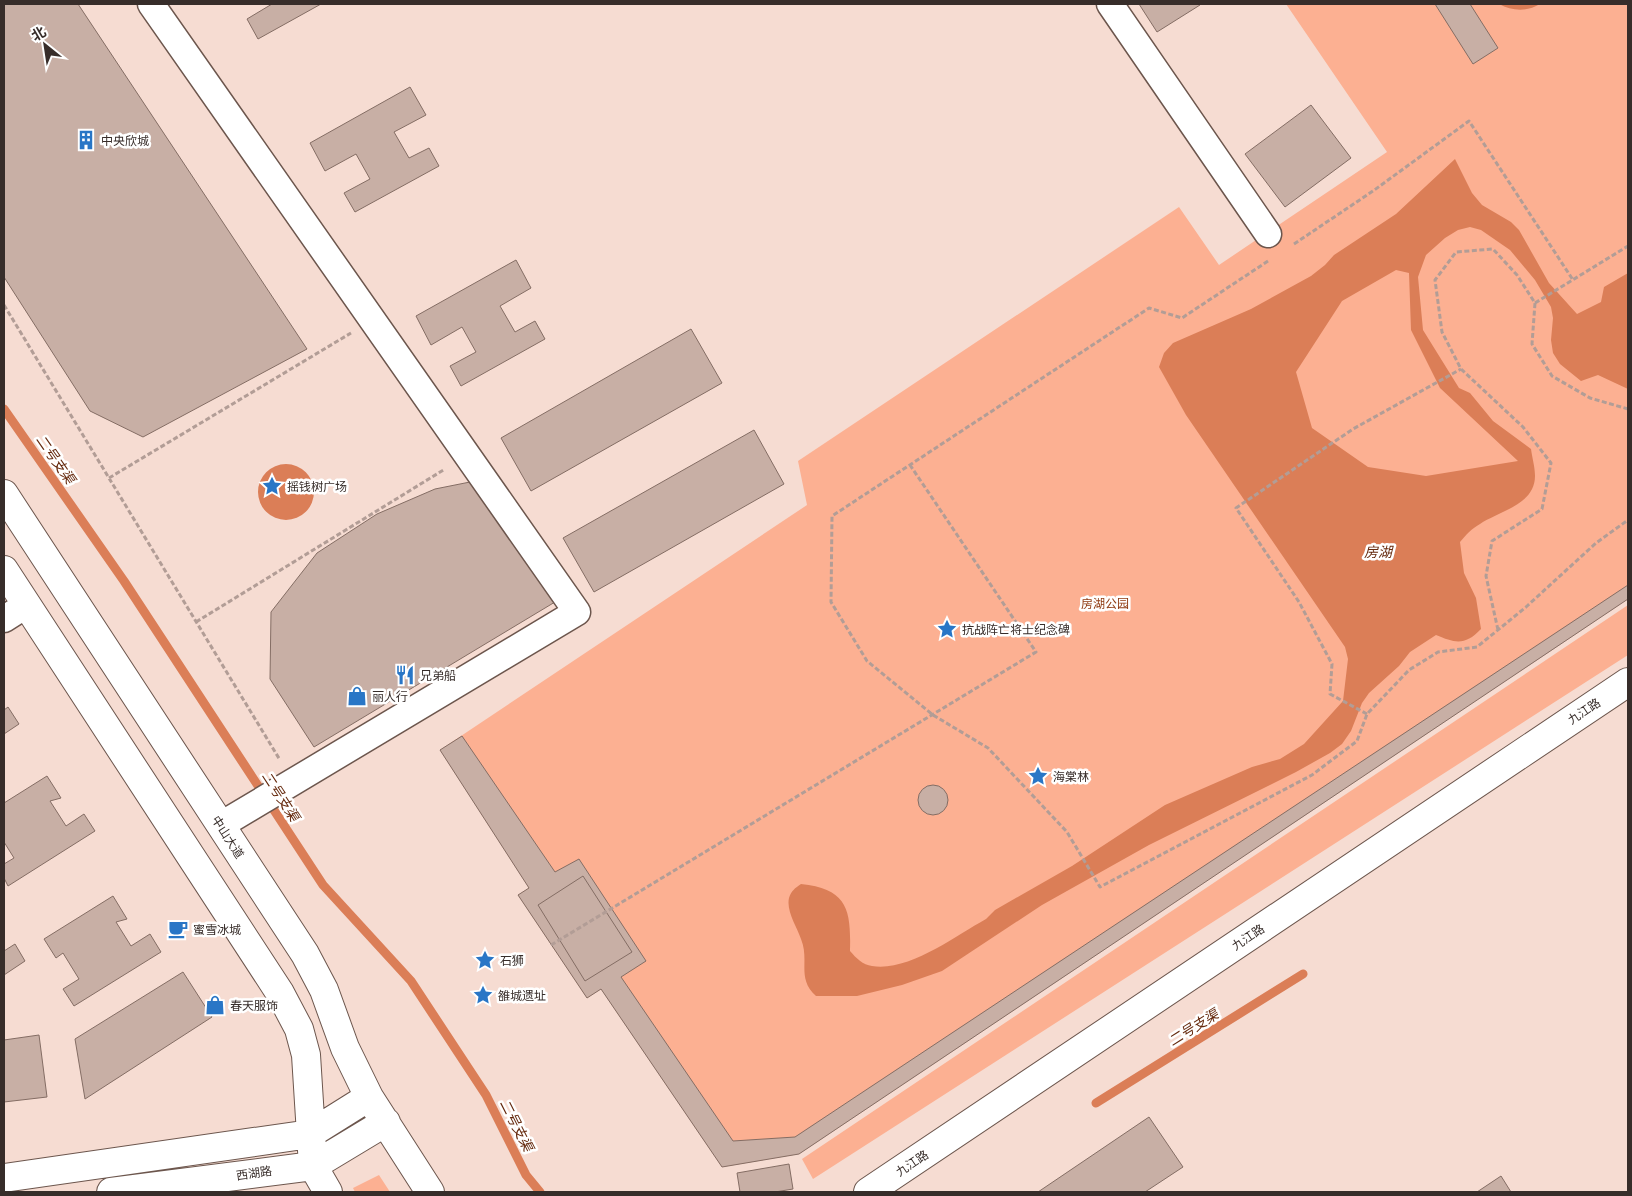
<svg xmlns="http://www.w3.org/2000/svg" width="1632" height="1196" font-family="Manrope,'Noto Sans SC',sans-serif">
  <style>
    .green { fill: #fcb092 }
    .water { fill: #db7e57; fill-rule: evenodd }
    .lines { fill: none; stroke-linecap: round; stroke-linejoin: round }
    .stream { stroke: #db7e57; stroke-width: 9 }
    .building { fill: #c8afa5; stroke: #846d64 }
    .minor-casing { stroke: #6c564d; stroke-width: 29 }
    .tertiary-casing { stroke: #6c564d; stroke-width: 30 }
    .secondary-casing { stroke: #6c564d; stroke-width: 30 }
    .path { stroke: #b29d96; stroke-width: 3; stroke-dasharray: 5 2.5; stroke-linecap: butt }
    .minor { stroke: #fff; stroke-width: 26 }
    .tertiary { stroke: #fff; stroke-width: 28 }
    .secondary { stroke: #fff; stroke-width: 28 }
    .labels { text-anchor: middle; dominant-baseline: central; stroke-width: 5; stroke-linejoin: round; paint-order: stroke }
    .poi-label { font-size: 12px; fill: #372d2a; stroke: #fff; text-anchor: start }
    .park-label { font-size: 12px; fill: #8f3a10; stroke: #fff }
    .street-label { font-size: 12px; fill: #372d2a; stroke: #fff }
    .water-label { font-size: 14px; font-style: italic; fill: #65290d; stroke: #fff }
  </style>
  <rect width="100%" height="100%" fill="#f6dcd2"/>
  <!-- green -->
  <path class="green" d="M1286 4H1628V599L799 1154 722 1167 601 989 587 998 518 895 529 888 440 750 807 505 798 461 1179 207 1219 265 1387 152Z
    M1628 605V655L813 1179 802 1159Z
    M379 1175 390 1192H355L353 1188Z"/>
  <!-- water -->
  <path class="water" d="M1499 4H1540C1527 12 1512 11 1499 4Z
    M1455 159 1472 193 1482 205 1511 222 1519 230 1549 283 1577 314 1601 302 1604 287 1628 273V389L1598 375 1581 381 1560 364 1553 353 1551 340 1553 318 1551 307 1535 280 1510 250 1481 230 1470 227 1458 230 1445 238 1426 255 1418 277 1423 330 1459 388 1470 393 1493 421 1531 449C1532 457 1535 467 1535 476 1535 505 1499 511 1480 524 1471 529 1466 535 1460 542L1464 573 1476 598 1481 629C1465 646 1455 643 1436 635L1410 652 1399 666 1369 693 1362 703 1351 731 1342 744 1330 753 1296 772 1149 845 1042 905 942 971 902 985 857 996H816C796 978 810 961 801 939 797 927 786 911 789 898 791 891 795 888 801 884 848 889 851 910 850 951 856 958 863 965 872 966 909 972 955 936 986 919L995 910 1072 866 1165 805 1252 767 1280 759 1304 744 1343 701 1348 659 1345 647 1186 415 1159 367 1164 353 1173 343 1251 309 1311 276 1325 265 1334 255 1396 214ZM1396 270 1409 273 1411 330 1440 388 1518 461 1426 476 1368 467 1312 428 1296 372 1342 301Z
    M258 492a28 28 0 1 1 56 0a28 28 0 1 1-56 0Z"/>
  <g class="lines">
    <!-- stream -->
    <path class="stream" d="M4 409 124 581 323 885 411 981 486 1095 526 1175 540 1192
      M1096 1103 1303 974"/>
  </g>
  <!-- building -->
  <path class="building" d="M4 4H78L307 349 143 437 90 411 4 277Z
    M272 4H321L258 39 247 19Z
    M1139 4H1199L1200 5 1157 32Z
    M1435 4H1470L1498 48 1473 64Z
    M410 87 426 115 394 132 409 158 429 148 439 166 355 212 344 193 370 179 356 154 325 171 310 143Z
    M1311 105 1351 158 1285 207 1245 154Z
    M516 260 531 288 500 306 515 332 535 321 545 339 461 386 450 366 476 352 462 327 431 345 416 316Z
    M691 329 722 383 531 491 501 438Z
    M754 430 784 484 594 592 563 538Z
    M480 480 555 602 314 747 270 679 271 612 317 553 377 514 435 489Z
    M1628 585V599L799 1154 722 1167 601 989 587 998 518 895 529 888 440 750 462 736 555 872 579 859 646 961 621 977 733 1141 795 1137Z
    M8 707 19 724 4 734V710Z
    M47 776 61 798 50 801 66 826 84 814 95 831 8 886 4 878V864L14 858 4 842V803Z
    M918 800a15 15 0 1 1 30 0a15 15 0 1 1-30 0Z
    M583 876 632 952 585 981 538 905Z
    M113 896 127 919 116 922 131 946 150 934 161 952 74 1006 63 989 79 979 63 953 56 958 44 939Z
    M15 944 25 961 4 975V951Z
    M183 972 212 1017 85 1099 75 1039Z
    M39 1035 47 1097 4 1102V1040Z
    M1149 1117 1183 1167 1145 1192H1038Z
    M789 1164 793 1189 775 1192H740L737 1173Z
    M1501 1176 1511 1192H1477Z"/>
  <g class="lines">
    <defs>
      <path id="minor" d="M151 4 577 612 221 825
        M1110 4 1268 234
        M4 619 26 605"/>
      <path id="tertiary" d="M868 1192 1628 682"/>
      <path id="secondary" d="M4 494 305 954 324 990 345 1048 369 1097 430 1192
        M4 570 280 993 299 1029 306 1055 313 1166 328 1192
        M4 1178 310 1134 369 1097
        M111 1192 313 1166 386 1122"/>
    </defs>
    <!-- minor casing -->
    <use href="#minor" class="minor-casing"/>
    <!-- tertiary casing -->
    <use href="#tertiary" class="tertiary-casing"/>
    <!-- secondary casing -->
    <use href="#secondary" class="secondary-casing"/>
    <!-- path -->
    <path class="path" d="M1294 244 1373 191 1469 121 1573 280
      M1268 261 1182 318 1149 308 832 516 831 602 867 661 933 715 988 748 1067 832 1100 887 1312 775 1357 741 1367 714 1409 670 1438 652 1477 647 1526 607 1596 543 1628 520
      M1535 303 1628 246
      M4 305 280 760
      M109 478 351 333
      M196 622 445 469
      M1498 630 1486 576 1492 541 1542 509 1551 463 1523 427 1461 369 1442 332 1435 280 1456 252 1493 249 1517 275 1535 303 1532 344 1552 376 1590 398 1628 409
      M1367 714 1330 694 1332 664 1299 602 1236 508 1353 429 1461 369
      M551 945 1036 652 910 465"/>
    <!-- minor -->
    <use href="#minor" class="minor"/>
    <!-- tertiary -->
    <use href="#tertiary" class="tertiary"/>
    <!-- secondary -->
    <use href="#secondary" class="secondary"/>
  </g>
  <!-- icons -->
  <defs>
    <symbol id="building-bare" viewBox="-9 -9 18 18"><path d="M-4-6H4V6H1V3H-1V6H-4ZM-2.5-4.3h1.7v1.8h-1.7ZM.8-4.3h1.7v1.8H.8ZM-2.5-1h1.7V.8h-1.7ZM.8-1h1.7V.8H.8Z" fill="#2976c6" stroke="#fff" stroke-width="2.5" paint-order="stroke"/></symbol>
    <symbol id="sight-bare" viewBox="-9 -9 18 18"><path d="M0-6L1.8-2.2L6-1.7L2.9 1.2L3.7 5.4L0 3.3L-3.7 5.4L-2.9 1.2L-6-1.7L-1.8-2.2Z" fill="#2976c6" stroke="#fff" stroke-width="2.5" paint-order="stroke"/></symbol>
    <symbol id="restaurant-bare" viewBox="-9 -9 18 18"><path d="M-5-6h1v4h1v-4h1v4h1v-4h1v5L-1.5 .5V6h-2V.5L-5-1ZM5-6V6H3V1.5H1.5Q1.5-4 5-6Z" fill="#2976c6" stroke="#fff" stroke-width="2.5" paint-order="stroke"/></symbol>
    <symbol id="shop-bare" viewBox="-9 -9 18 18"><path d="M-5-2.5h2.3a2.7 3.5 0 0 1 5.4 0H5L5.5 6h-11ZM-1.5-2.5h3a1.5 2.3 0 0 0-3 0Z" fill="#2976c6" stroke="#fff" stroke-width="2.5" paint-order="stroke"/></symbol>
    <symbol id="cafe-bare" viewBox="-9 -9 18 18"><path d="M-5.5-4.5H6V0H3Q3 3.5 0 3.5H-2.5Q-5.5 3.5-5.5 0ZM3-3.2v2h1.7v-2ZM-6 4.5H4V6H-6Z" fill="#2976c6" stroke="#fff" stroke-width="2.5" paint-order="stroke"/></symbol>
  </defs>
  <g fill-rule="evenodd">
    <use href="#building-bare" x="72" y="126" width="28" height="28"/>
    <use href="#sight-bare" x="258" y="472" width="28" height="28"/>
    <use href="#sight-bare" x="933" y="615" width="28" height="28"/>
    <use href="#restaurant-bare" x="391" y="661" width="28" height="28"/>
    <use href="#shop-bare" x="343" y="682" width="28" height="28"/>
    <use href="#sight-bare" x="1024" y="762" width="28" height="28"/>
    <use href="#cafe-bare" x="164" y="915" width="28" height="28"/>
    <use href="#sight-bare" x="471" y="946" width="28" height="28"/>
    <use href="#sight-bare" x="469" y="981" width="28" height="28"/>
    <use href="#shop-bare" x="201" y="991" width="28" height="28"/>
  </g>
  <g class="labels">
    <!-- poi labels -->
    <g class="poi-label">
      <text x="101" y="140">中央欣城</text>
      <text x="287" y="486">摇钱树广场</text>
      <text x="962" y="629">抗战阵亡将士纪念碑</text>
      <text x="420" y="675">兄弟船</text>
      <text x="372" y="696">丽人行</text>
      <text x="1053" y="776">海棠林</text>
      <text x="193" y="929">蜜雪冰城</text>
      <text x="500" y="960">石狮</text>
      <text x="498" y="995">雒城遗址</text>
      <text x="230" y="1005">春天服饰</text>
    </g>
    <!-- park labels -->
    <g class="park-label">
      <text x="1105" y="603">房湖公园</text>
    </g>
    <!-- street labels -->
    <g class="street-label">
      <text transform="translate(1584 711) rotate(-34)">九江路</text>
      <text transform="translate(228 837) rotate(57)">中山大道</text>
      <text transform="translate(1248 937) rotate(-34)">九江路</text>
      <text transform="translate(912 1163) rotate(-34)">九江路</text>
      <text transform="translate(254 1173) rotate(-8)">西湖路</text>
    </g>
    <!-- water labels -->
    <g class="water-label">
      <text transform="translate(56 459) rotate(55)">二号支渠</text>
      <text x="1378" y="551">房湖</text>
      <text transform="translate(281 796) rotate(57)">二号支渠</text>
      <text transform="translate(1193 1027) rotate(-32)">二号支渠</text>
      <text transform="translate(517 1125) rotate(63)">二号支渠</text>
    </g>
  </g>
  <!-- border -->
  <rect width="1632" height="1196" fill="none" stroke="#372d2a" stroke-width="10"/>
  <!-- north arrow -->
  <g transform="translate(45 45) rotate(330)" stroke="#ffffff" stroke-width="4" paint-order="stroke">
  <path d="M0-4L9 19L0 12L-9 19Z" fill="#372d2a"/>
  <text y="-8" font-size="14" font-weight="bold" text-anchor="middle" fill="#372d2a">北</text>
  </g>
</svg>
